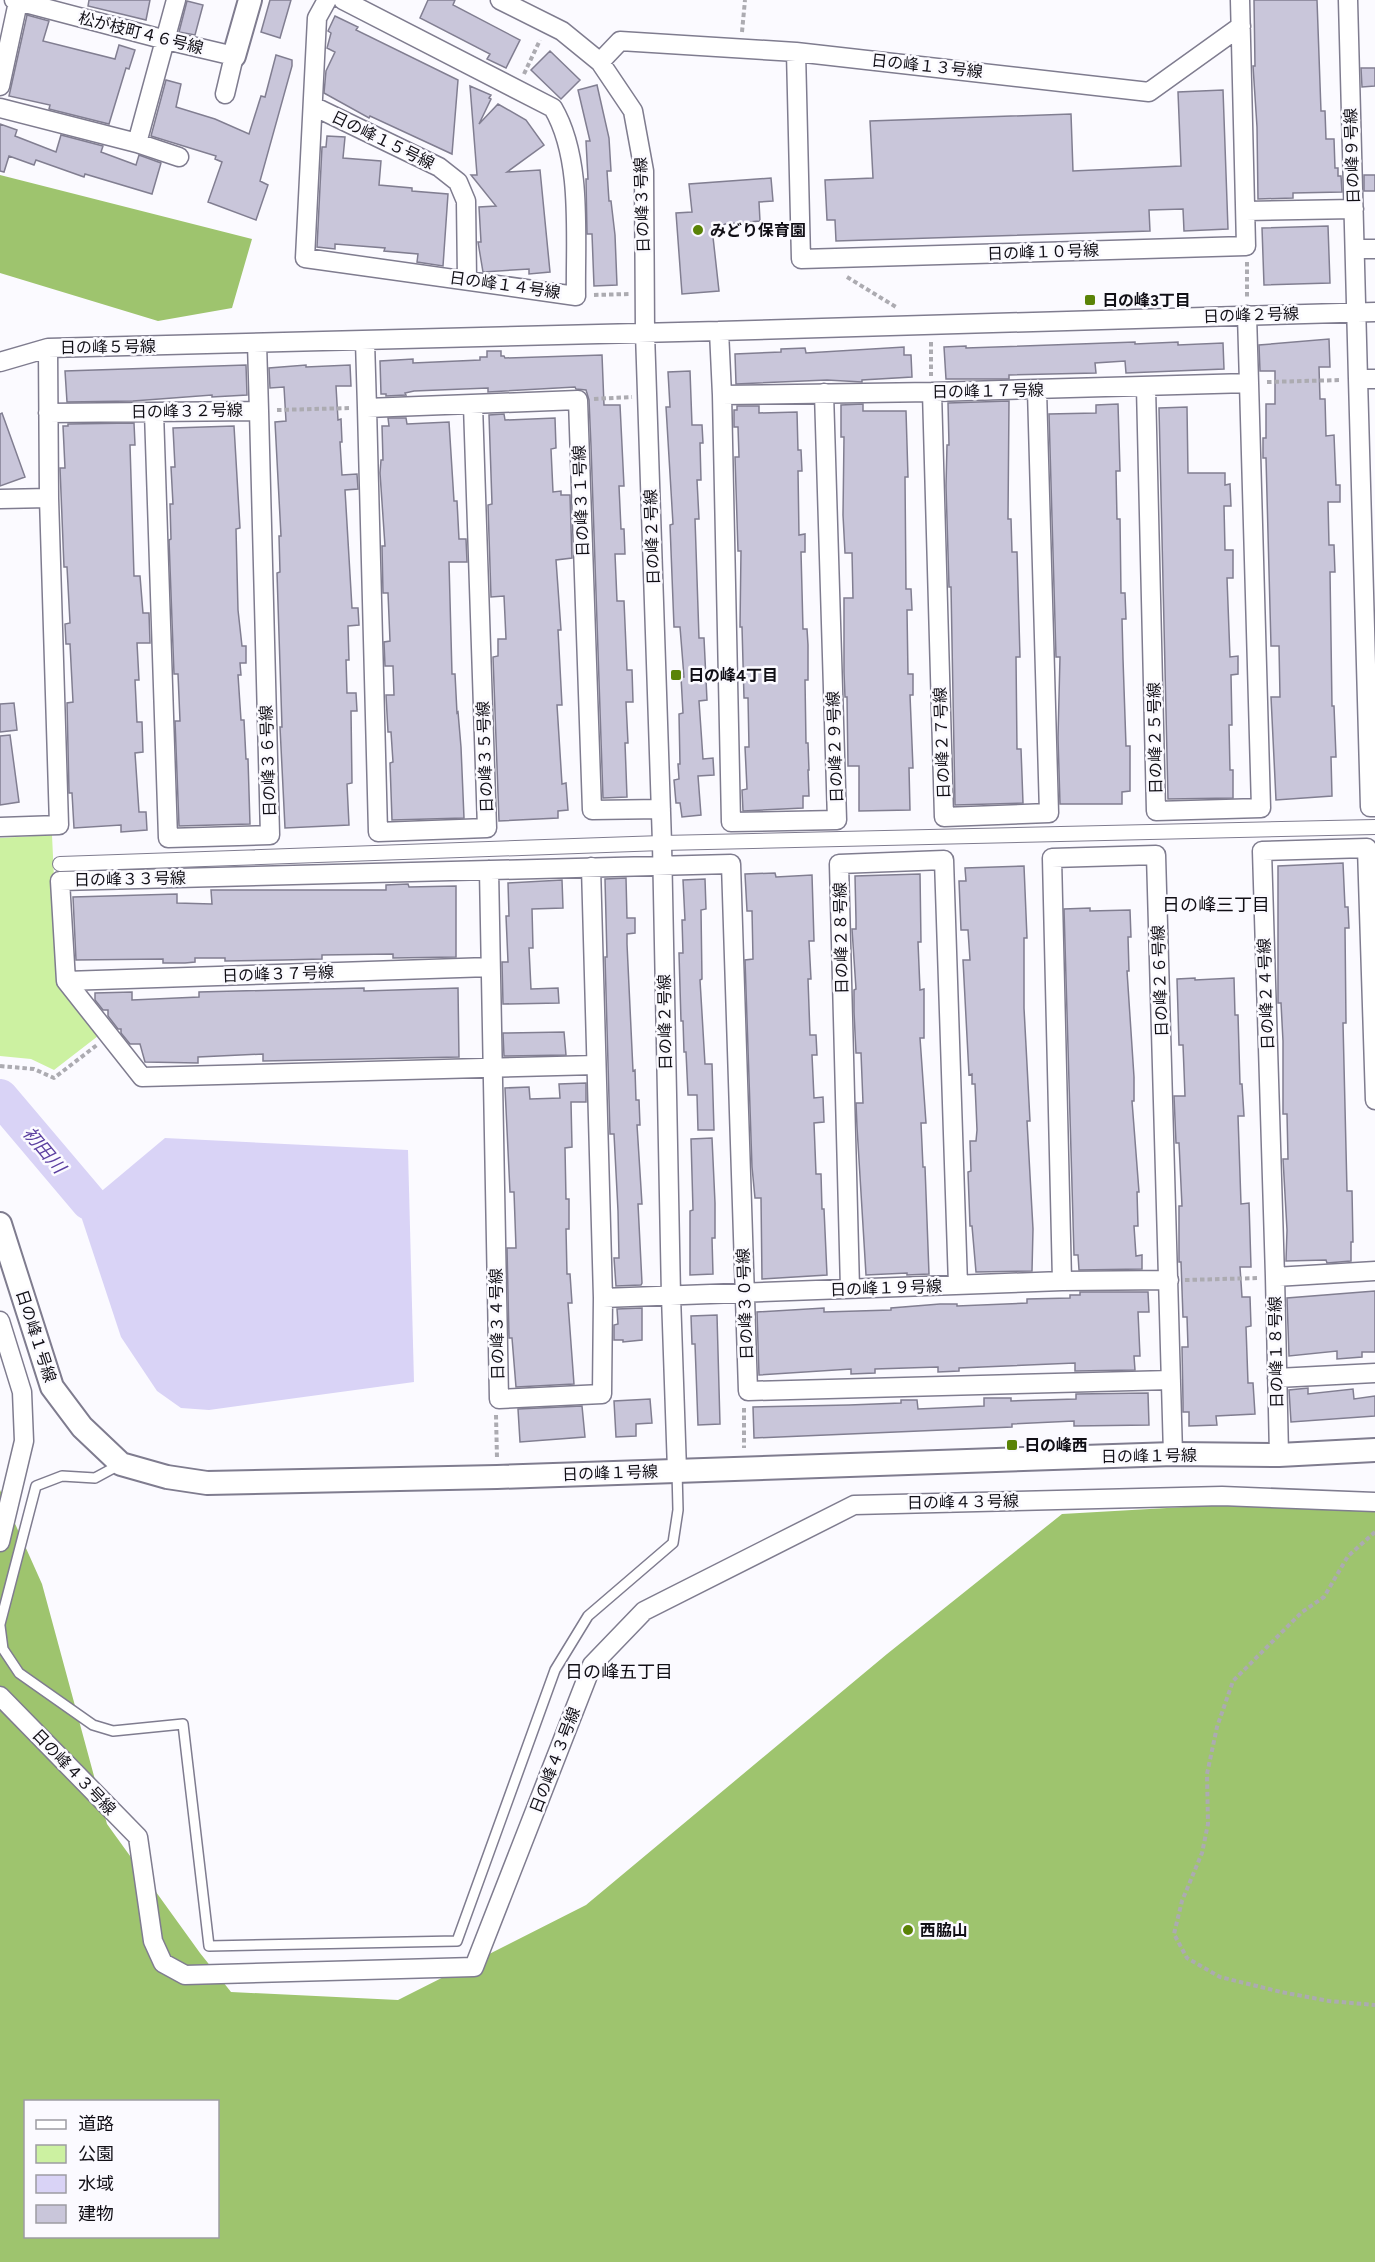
<svg xmlns="http://www.w3.org/2000/svg" width="1375" height="2262" font-family="Figtree,'Noto Sans JP',sans-serif">
  <style>
    .green { fill: #ccf1a1 }
    .forest { fill: #9ec46e; fill-rule: evenodd }
    .water { fill: #d9d3f6 }
    .lines { fill: none; stroke-linecap: round; stroke-linejoin: round }
    .river { stroke: #d9d3f6; stroke-width: 36 }
    .building { fill: #c9c6da; stroke: #817e91; stroke-width: 1.5 }
    .service-casing { stroke: #7f7c8f; stroke-width: 12 }
    .pedestrian-casing { stroke: #7f7c8f; stroke-width: 16 }
    .minor-casing { stroke: #7f7c8f; stroke-width: 21 }
    .tertiary-casing { stroke: #7f7c8f; stroke-width: 26 }
    .path { stroke: #acabb1; stroke-width: 4; stroke-dasharray: 4.5 3; stroke-linecap: butt }
    .service { stroke: #fff; stroke-width: 9 }
    .pedestrian { stroke: #fff; stroke-width: 14 }
    .minor { stroke: #fff; stroke-width: 18 }
    .tertiary { stroke: #fff; stroke-width: 22 }
    .poi-dot { fill: #5a8307; stroke: #fbfaff; stroke-width: 2 }
    .labels { text-anchor: middle; dominant-baseline: central; stroke-width: 5; stroke-linejoin: round; paint-order: stroke }
    .street-label { font-size: 16px; fill: #110f16; stroke: #fbfaff }
    .poi-label { font-size: 16px; font-weight: bold; fill: #110f16; stroke: #fbfaff; text-anchor: start }
    .neighbourhood-label { font-size: 18px; fill: #110f16; stroke: #fbfaff }
    .water-label { font-size: 18px; font-style: italic; fill: #5b3fa0; stroke: #fbfaff }
  </style>
  <rect width="100%" height="100%" fill="#fbfaff"/>
  <!-- green -->
  <path class="green" d="M52 835 59 985 98 1036 54 1070 31 1059 0 1056V838Z"/>
  <!-- forest -->
  <path class="forest" d="M0 175 252 239 232 308 158 321 0 273Z
    M0 1490 42 1584 107 1824 200 1953 231 1992 398 2000 586 1905 887 1654 1062 1514 1375 1496V2262H0ZM26 2102H218V2236H26Z"/>
  <!-- water -->
  <path class="water" d="M165 1138 408 1150 414 1382 209 1410 181 1408 157 1391 121 1337 79 1210Z"/>
  <g class="lines">
    <!-- river -->
    <path class="river" d="M0 1097 89 1202"/>
  </g>
  <!-- building -->
  <path class="building" d="M89 0H150L146 20 88 6Z
    M270 0H291L280 38 261 32Z
    M428 0H455L453 5 520 40 506 68 487 59 490 54 420 18Z
    M1254 0H1317L1321 111H1325L1326 139H1334L1335 168H1338V176H1341L1342 192 1293 193V198L1258 199 1257 127 1253 66H1255Z
    M187 1 203 5 195 35 179 32Z
    M27 15 49 21 43 41 115 59 119 45 135 50 129 69 126 68 109 124 49 109 50 105 9 96Z
    M335 16 358 27 356 30 458 80 452 154 370 116 369 118 324 93 326 71 335 52 327 48 331 33 328 31Z
    M550 51 580 80 561 99 531 70Z
    M276 55 292 60V66L260 181 268 185 256 220 208 202 222 162 215 159 216 156 151 136 166 80 181 84 176 107 215 119 249 134 261 96 265 97Z
    M1361 68H1375V86L1362 87Z
    M597 85 609 138 611 171H607L609 201H611L615 235 617 285 594 286 592 234H587L586 179H588L586 141H590L578 90Z
    M470 86 491 95 489 98 491 99 479 124 498 104 526 120 544 145 507 172 540 170 550 272 529 274V269L483 272 478 242H481L479 207 496 206 471 175H477Z
    M1223 90 1228 229 1184 231 1183 209 1149 210 1150 231 836 241 835 220H827L825 180 873 178 870 121 1071 114 1073 171 1181 166 1178 92Z
    M0 124 17 130 15 136 56 152 61 135 103 146 101 152 136 165 139 155 161 163 152 194 85 174 84 177 36 160 34 165 9 156 4 172 0 171Z
    M327 136 345 137 343 158 381 161 379 185 412 188V191L448 194 443 266 417 262 418 254 384 251 385 248 335 244V249L317 247 322 147H326Z
    M1364 175H1375V191H1364Z
    M771 178 773 201 759 202 760 221 725 224 713 237 719 291 682 294 676 213 692 212 689 184Z
    M1328 226 1330 283 1264 285 1262 228Z
    M1329 339 1330 367H1319L1320 399H1325L1326 436 1334 435 1336 485H1340V502H1328L1329 545H1334L1335 572H1330L1332 706H1334L1336 757H1331L1332 796 1276 800 1271 697H1280L1279 646H1271L1266 458H1263V438H1266V404H1275V371H1260L1259 345Z
    M1135 342V344L1178 342V345L1223 343 1224 369 1126 373 1125 361 1095 363 1096 373 1009 375V379H946L944 347 966 346V348Z
    M904 347V355H911L912 377 862 380V382L827 380 736 384 735 354 781 352V349L805 348 806 353Z
    M487 351H501V356H504L505 358 602 355 604 405H620L624 486H619L621 529H624L625 554H615L617 601H624L627 670H632L633 702H626L628 743H625L627 797 603 798 591 446 589 400 586 390 576 389 575 387 488 392V388L414 391 405 393 406 395 386 396V394H381L380 361 413 359V363L480 360V357H487Z
    M246 365 247 395 212 397V395L133 401 67 402 65 371Z
    M306 365V367L350 365 351 386H336L338 420 341 419 342 442H340L342 475 357 474 358 489 345 490 352 608H358L359 625 348 626 349 660H346L347 693H356L357 711H351L352 783 347 784 349 825 285 828 280 727H282L277 573 280 572 279 536H281L275 422 286 421 284 387 270 388 269 368Z
    M690 371 692 425H702L703 443H700L701 480H697L699 519H695L699 638H704L707 700 699 701 703 759 713 758 714 775 698 776 701 815 682 817 680 803H676L674 780 679 779 678 764H680L679 714 683 713 681 677H684L680 627H674L670 525 673 524 666 407H670L668 372Z
    M1009 401 1008 519H1011L1012 552H1017L1020 657H1016L1017 749H1021L1023 803 955 805 951 587H949L946 486 947 445H949L948 403Z
    M863 404V411H906L908 477H905L906 589H911L912 610H907L908 674H913V695H910L913 768H909L910 810 859 811V766H848L847 697H845L844 672V598H853L852 553H845L843 515 844 437H841V405Z
    M1118 404 1120 471H1116L1117 519H1120L1121 593H1125L1126 619H1122L1123 659 1126 746H1130V791L1122 792V804H1060L1058 738 1060 657H1056L1049 414 1096 413V405Z
    M737 406H759V413L797 412 798 450H801L802 471H798L799 535 805 534V552H801L803 629H807L808 645V680H805L806 743H808L809 770H808L809 796H803V808L743 811 742 790 747 789 745 747H749L748 698H744L742 627H740L741 551H738L735 457H739L738 427H734V410H737Z
    M1187 407 1188 473H1225V485L1230 484 1231 506H1224L1225 550H1233V578H1227L1230 657 1238 656V674L1231 675 1232 725H1229L1230 770H1233V798L1168 799 1159 408Z
    M2 413 25 477 0 486V414Z
    M504 414 505 420 555 418 556 448 551 449 553 492 561 491V495H570L572 558 556 560 561 630H558L562 705H557L562 784 566 783 568 810 558 811V818L499 821 493 657 498 656V639H506L504 596 491 597 488 505 492 504 489 415Z
    M388 418H406L407 424 449 422 454 501H457L459 539H466L467 562H449L452 674H455L457 713 458 712 461 747 464 818 392 820 390 763 393 762 391 732H388L386 695H394L393 666H385L384 642 390 641 388 593H383L382 546H385L380 473 381 460H383L382 426H389Z
    M134 423 135 445H130L134 576H140L143 613H149L150 643H137L139 680H135L137 722H142L143 752 135 753 139 812H146L147 830 121 832V825L74 828 72 793H69L67 703 73 702 70 644H66L65 624 70 623 67 567H64L60 468H65L63 426H68V424Z
    M234 426 240 528 236 529 238 610 242 646H246V663H240L241 675H238L241 720H244L246 759H248L250 824 179 826 175 721H180L178 674H174L169 540 171 539 170 504H173L171 467H175L173 428Z
    M14 703 17 730 0 732V704Z
    M10 735 19 802 0 805V736Z
    M1343 863 1345 907H1348L1349 928H1345L1346 1023H1343L1347 1191H1352L1353 1242H1351V1261L1327 1263 1326 1260 1286 1261 1287 1230 1283 1159H1288L1287 1114H1283V1041L1281 1003H1278V866Z
    M1024 866 1027 938H1024V1008L1030 1121H1027L1033 1229 1032 1271 976 1272 972 1226H970L968 1172 971 1171 970 1141H976L977 1130 975 1084H972V1074L969 1075 963 960H970L968 930H961L959 881H966L965 868Z
    M775 873 776 877 812 875 814 941H809L811 979H808L810 1035H816L817 1055H812L814 1098 823 1097 824 1122 814 1123 816 1174H821L822 1209H824L827 1275 762 1279 761 1198H755L752 1167 745 960 753 959 752 911H747L745 874Z
    M920 874 921 942H918L920 990 924 989V1038H920L926 1123H921L923 1167H925L929 1274 907 1275V1273L866 1275 857 1127 856 1103H863L861 1053H856L854 1012V990L856 989 852 929H856V920L855 876Z
    M626 878 627 918H635V933L627 934V944L633 1071 635 1070 636 1100H639L640 1125H637L642 1204H638L642 1283 641 1285 616 1286 614 1258H619L618 1211 614 1134H610L605 957H607L605 879Z
    M705 879 706 909 701 910 702 979 700 980 705 1064H712L714 1130H698L697 1095H688L686 1052H684L683 1021H681L679 953H683L682 920H685L683 880Z
    M562 880 563 908 532 909 533 948H529L531 989 558 988 559 1003 503 1004 502 962H508L506 916H509L508 883Z
    M408 884 409 887 456 886V957L393 958V954L322 955V959L283 960 225 961V958H195V962L185 963H163V959L76 960 73 897 177 894V903L212 904 211 890H386V885Z
    M1090 908V911L1130 910 1131 937H1128L1129 971H1127L1134 1077V1101H1132L1139 1192H1137L1138 1226H1134L1136 1256 1142 1255V1269L1079 1270 1078 1255H1074L1064 909Z
    M1195 978V980L1234 978 1235 1015H1238L1240 1084H1242L1244 1116H1238L1241 1204 1249 1203 1251 1267H1240L1242 1297H1250L1251 1326 1246 1327 1248 1383H1253L1255 1414 1216 1416 1217 1425 1189 1426V1412H1183V1402L1182 1347H1188L1187 1317H1183L1181 1262H1179V1206H1182L1179 1143H1176L1174 1096H1185L1183 1045H1179L1177 979Z
    M364 988V991L458 988 459 1057 263 1061V1054L198 1057V1063L145 1062 140 1044H130L121 1033V1029H118L108 1016V1010H103L95 1000V993L132 992V1000L199 997V992Z
    M564 1032 566 1055 504 1056 503 1033Z
    M586 1083V1102H571L572 1147 565 1148 566 1199H569V1229H566L567 1274H570L572 1303H568L574 1384 516 1387 512 1338H509L507 1248H516L514 1192H510L505 1088 529 1087 530 1099 560 1098 559 1084Z
    M712 1138 715 1203V1238H712L713 1274 690 1275V1211L693 1210 691 1139Z
    M1375 1291V1352H1362V1357L1337 1359V1351L1289 1356 1287 1298Z
    M1080 1292H1148L1149 1312H1138L1140 1356H1134L1135 1370 1075 1371V1363L959 1368V1371L938 1372V1367L875 1369V1373L851 1374V1369L759 1375 757 1312 824 1308V1312L891 1310V1308L940 1304H957V1306L1027 1303V1299L1070 1298V1295H1080Z
    M642 1308V1340L623 1342V1340H614V1325L618 1324 617 1309Z
    M717 1315 720 1424 698 1425 695 1344H692L691 1316Z
    M1308 1388V1394L1353 1389 1354 1399 1375 1396V1416L1291 1422 1289 1390Z
    M1148 1393 1149 1425 1074 1426V1421L1012 1424V1427L754 1438 753 1407 849 1405 901 1403V1400H917L918 1409 984 1406V1398H1011V1401L1076 1399V1394Z
    M650 1399 652 1423 636 1424V1436L616 1437 614 1401Z
    M582 1406 585 1437 520 1442 518 1409Z"/>
  <g class="lines">
    <defs>
      <path id="service" d="M0 1624 36 1486 62 1476 95 1478 119 1465
        M0 1626 3 1649 19 1673 93 1725 113 1731 183 1724 209 1946 457 1941 555 1670 588 1616 673 1543 678 1510 677 1471"/>
      <path id="pedestrian" d="M60 864 662 843 1375 827"/>
      <path id="minor" d="M14 0 166 40 234 56 225 94
        M327 0 317 18 305 258 576 296C575 237 583 159 553 108L343 0
        M500 0 562 31 600 62 633 111 644 171 645 333 662 843 671 1296 677 1470
        M1348 0 1358 379H1375
        M796 52 801 259 1246 246 1240 0
        M600 62 620 41 796 52 1149 92 1241 26
        M0 86 18 2
        M313 106 439 167 458 182 466 201 467 279
        M0 108 137 143 179 157
        M137 143 176 0
        M1246 211 1354 209
        M1356 249H1375
        M719 331 722 395 932 392 1249 383 1247 315
        M365 341 367 408 578 400 592 810 661 809
        M0 362 48 348 719 331 1375 312
        M1358 379 1370 807H1375
        M1146 387 1156 811 1261 808 1249 383
        M932 392 944 817 1049 813 1037 390
        M722 395 731 822 837 820 824 393
        M367 408 378 832 487 828 473 405
        M154 412 168 838 270 835 259 411
        M48 413 259 411 257 343
        M0 499 49 498
        M0 827 59 825 49 498 48 348
        M489 870 499 1399 602 1394 603 1298 591 867
        M66 981 490 967
        M596 1065 142 1077 66 981 60 881 731 864 748 1391 1171 1380
        M1275 1277 1262 851 1367 848 1375 1100
        M1062 1281 1052 858 1156 855 1173 1454
        M850 1289 839 864 944 860 958 1285
        M603 1298 1062 1281 1169 1280
        M0 1321 22 1392 24 1441 0 1542
        M1277 1378 1375 1373
        M1279 1455 1275 1277 1375 1271
        M0 1696 138 1837 153 1941 163 1963 185 1975 474 1967 592 1665 644 1611 854 1505 1222 1496 1375 1502"/>
      <path id="tertiary" d="M234 56 250 0
        M0 1224 52 1387 82 1427 121 1464 167 1477 207 1483 497 1477 1173 1454 1279 1455 1375 1450"/>
    </defs>
    <!-- service casing -->
    <use href="#service" class="service-casing"/>
    <!-- pedestrian casing -->
    <use href="#pedestrian" class="pedestrian-casing"/>
    <!-- minor casing -->
    <use href="#minor" class="minor-casing"/>
    <!-- tertiary casing -->
    <use href="#tertiary" class="tertiary-casing"/>
    <!-- path -->
    <path class="path" d="M742 32 745 0
      M524 74 540 40
      M1247 262V299
      M847 277 896 307
      M594 295 629 294
      M931 342V376
      M1267 382 1341 380
      M594 399 632 397
      M277 410 351 408
      M0 1066 34 1069 54 1078 97 1045
      M1185 1280 1259 1278
      M744 1408V1448
      M496 1415 497 1458
      M1375 1532 1348 1556 1324 1597 1302 1612 1233 1681 1217 1727 1207 1774 1208 1824 1202 1853 1182 1901 1174 1934 1187 1958 1220 1977 1281 1992 1329 2001 1375 2005"/>
    <!-- service -->
    <use href="#service" class="service"/>
    <!-- pedestrian -->
    <use href="#pedestrian" class="pedestrian"/>
    <!-- minor -->
    <use href="#minor" class="minor"/>
    <!-- tertiary -->
    <use href="#tertiary" class="tertiary"/>
  </g>
  <!-- markers -->
  <g class="poi-dot">
    <circle cx="698" cy="230" r="6"/>
    <rect x="1084" y="294" width="12" height="12" rx="3"/>
    <rect x="670" y="669" width="12" height="12" rx="3"/>
    <rect x="1006" y="1439" width="12" height="12" rx="3"/>
    <circle cx="908" cy="1930" r="6"/>
  </g>
  <g class="labels">
    <!-- street labels -->
    <g class="street-label">
      <text transform="translate(141 33) rotate(14)">松が枝町４６号線</text>
      <text transform="translate(927 66) rotate(6)">日の峰１３号線</text>
      <text transform="translate(383 140) rotate(26)">日の峰１５号線</text>
      <text transform="translate(1352 156) rotate(-92)">日の峰９号線</text>
      <text transform="translate(642 205) rotate(-92)">日の峰３号線</text>
      <text transform="translate(1043 252) rotate(-2)">日の峰１０号線</text>
      <text transform="translate(505 285) rotate(8)">日の峰１４号線</text>
      <text transform="translate(1251 315) rotate(-2)">日の峰２号線</text>
      <text transform="translate(108 347) rotate(-1)">日の峰５号線</text>
      <text transform="translate(988 391) rotate(-1)">日の峰１７号線</text>
      <text transform="translate(187 411) rotate(-1)">日の峰３２号線</text>
      <text transform="translate(581 501) rotate(-92)">日の峰３１号線</text>
      <text transform="translate(652 537) rotate(-92)">日の峰２号線</text>
      <text transform="translate(1155 738) rotate(-91)">日の峰２５号線</text>
      <text transform="translate(942 743) rotate(-92)">日の峰２７号線</text>
      <text transform="translate(835 747) rotate(-92)">日の峰２９号線</text>
      <text transform="translate(485 757) rotate(-92)">日の峰３５号線</text>
      <text transform="translate(268 761) rotate(-92)">日の峰３６号線</text>
      <text transform="translate(130 879) rotate(-1)">日の峰３３号線</text>
      <text transform="translate(841 938) rotate(-91)">日の峰２８号線</text>
      <text transform="translate(278 974) rotate(-2)">日の峰３７号線</text>
      <text transform="translate(1160 981) rotate(-92)">日の峰２６号線</text>
      <text transform="translate(1266 994) rotate(-92)">日の峰２４号線</text>
      <text transform="translate(665 1022) rotate(-91)">日の峰２号線</text>
      <text transform="translate(886 1288) rotate(-2)">日の峰１９号線</text>
      <text transform="translate(745 1304) rotate(-92)">日の峰３０号線</text>
      <text transform="translate(497 1324) rotate(-91)">日の峰３４号線</text>
      <text transform="translate(36 1336) rotate(72)">日の峰１号線</text>
      <text transform="translate(1276 1352) rotate(-91)">日の峰１８号線</text>
      <text transform="translate(1149 1456) rotate(-1)">日の峰１号線</text>
      <text transform="translate(610 1473) rotate(-2)">日の峰１号線</text>
      <text transform="translate(963 1502) rotate(-1)">日の峰４３号線</text>
      <text transform="translate(555 1760) rotate(-69)">日の峰４３号線</text>
      <text transform="translate(74 1772) rotate(46)">日の峰４３号線</text>
    </g>
    <!-- poi labels -->
    <g class="poi-label">
      <text x="710" y="230">みどり保育園</text>
      <text x="1102" y="300">日の峰3丁目</text>
      <text x="688" y="675">日の峰4丁目</text>
      <text x="1024" y="1445">日の峰西</text>
      <text x="920" y="1930">西脇山</text>
    </g>
    <!-- neighbourhood labels -->
    <g class="neighbourhood-label">
      <text x="1216" y="905">日の峰三丁目</text>
      <text x="619" y="1672">日の峰五丁目</text>
    </g>
    <!-- water labels -->
    <g class="water-label">
      <text transform="translate(44 1150) rotate(50)">初田川</text>
    </g>
  </g>
  <!-- legend -->
  <rect x="24" y="2100" width="195" height="138" fill="#fbfaff" stroke="#9d9ca2" stroke-width="1.5"/>
  <rect x="36" y="2120" width="30" height="9" fill="#ffffff" stroke="#9d9ca2" stroke-width="1.5"/>
  <text x="78" y="2130" font-size="18" fill="#110f16">道路</text>
  <rect x="36" y="2145" width="30" height="18" fill="#ccf1a1" stroke="#9d9ca2" stroke-width="1.5"/>
  <text x="78" y="2160" font-size="18" fill="#110f16">公園</text>
  <rect x="36" y="2175" width="30" height="18" fill="#d9d3f6" stroke="#9d9ca2" stroke-width="1.5"/>
  <text x="78" y="2190" font-size="18" fill="#110f16">水域</text>
  <rect x="36" y="2205" width="30" height="18" fill="#c9c6da" stroke="#9d9ca2" stroke-width="1.5"/>
  <text x="78" y="2220" font-size="18" fill="#110f16">建物</text>
</svg>
